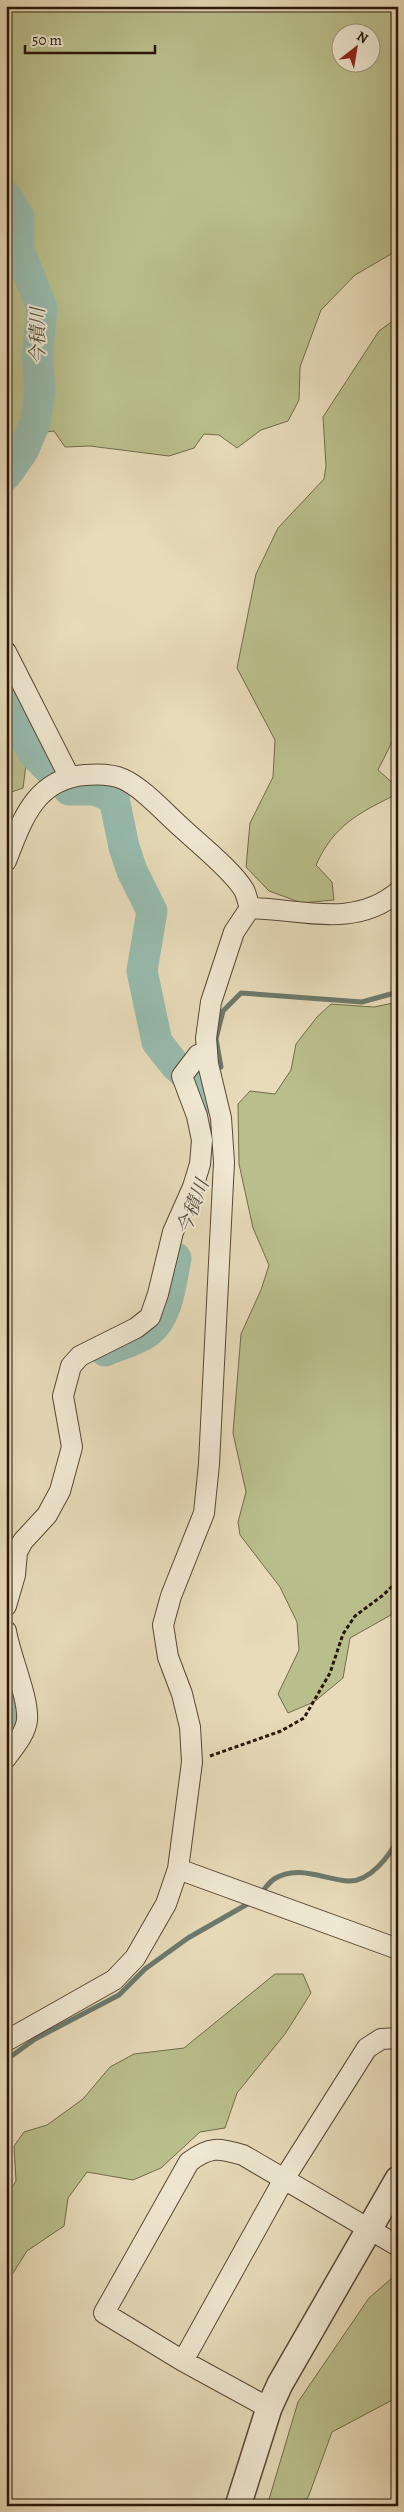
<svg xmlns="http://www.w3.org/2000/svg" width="404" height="2512" font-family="Alegreya,'Noto Serif JP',serif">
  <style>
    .green { fill: #b9bf8c; stroke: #726a4b; fill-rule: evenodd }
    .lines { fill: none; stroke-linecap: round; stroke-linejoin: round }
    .stream { stroke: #6c796c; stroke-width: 5 }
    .river { stroke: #97bbae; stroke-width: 31 }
    .minor-casing { stroke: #5a4736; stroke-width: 22 }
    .tertiary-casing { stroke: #5a4736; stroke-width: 28 }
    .path { stroke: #2b160a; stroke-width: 3; stroke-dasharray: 4 2.5; stroke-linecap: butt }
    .minor { stroke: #efe8d2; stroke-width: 20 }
    .tertiary { stroke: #efe8d2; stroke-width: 25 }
    .labels { text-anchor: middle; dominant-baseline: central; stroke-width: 4; stroke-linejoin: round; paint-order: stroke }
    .water-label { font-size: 19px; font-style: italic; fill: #515043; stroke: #efe8d2 }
  </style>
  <rect width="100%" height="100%" fill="#e7dbb9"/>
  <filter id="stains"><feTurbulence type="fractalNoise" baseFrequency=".004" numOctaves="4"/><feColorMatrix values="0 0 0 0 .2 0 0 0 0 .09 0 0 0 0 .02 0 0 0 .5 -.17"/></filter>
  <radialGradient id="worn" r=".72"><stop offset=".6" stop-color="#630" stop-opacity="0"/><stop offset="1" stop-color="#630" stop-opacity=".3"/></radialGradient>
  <!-- green -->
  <path class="green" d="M6 6H398V250L355 275 321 310 300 367 299 400 288 421 261 430 237 448 219 435 204 434 194 448 169 456 90 446 65 447 54 431 30 434 6 460ZM342 32H372V62H342Z
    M398 317V730L378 770 394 784 395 795C359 813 334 825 316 865L332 882 334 900 302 903 269 891 246 867 250 823 273 777 275 740 237 668 256 574 278 528 324 479 326 466 323 417 379 331Z
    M6 710 28 749 23 788 6 794Z
    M398 1002V1611L350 1638 343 1678 314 1702 288 1713 278 1694 299 1650 297 1622 280 1587 240 1535 238 1522 246 1492 233 1433 241 1334 261 1290 269 1265 253 1228 239 1164 238 1104 250 1091 275 1094 291 1070 296 1044 317 1017 331 1004 374 1007Z
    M275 1974H303L311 1993 285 2034 237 2093 225 2128 200 2132 161 2168 133 2180 87 2172 68 2198 64 2226 27 2251 6 2284V2197L16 2181 14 2146 24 2132 47 2125 83 2099 110 2067 134 2054 184 2048Z
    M392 2278 398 2281V2397L332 2432 309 2495 303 2506H267L298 2402 369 2298Z"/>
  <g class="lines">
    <!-- stream -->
    <path class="stream" d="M214 1068 221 1067 216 1039 223 1011 241 993 362 1002 398 992
      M194 1082 197 1072 206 1070
      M261 1893C265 1889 269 1882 274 1879 298 1864 323 1879 347 1881 369 1883 390 1856 398 1838
      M6 2060 35 2039 119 1995 145 1969 188 1938 251 1902"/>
    <!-- river -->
    <path class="river" d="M6 196 19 217V250L42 308 37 355 40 390 35 423 23 451 6 475
      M6 697 32 752 69 790H95L114 798 124 847 132 871 152 911 142 971 157 1042 175 1065 194 1082 201 1100
      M105 1351C119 1345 136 1341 148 1332 169 1316 171 1282 176 1258
      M6 1738 16 1706 8 1665"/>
    <defs>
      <path id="minor" d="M6 652 69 776
        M6 861C22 820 35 779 85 775 97 774 112 774 123 779 143 788 165 813 182 828 199 844 233 871 244 890 247 896 248 903 250 908
        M250 908C301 909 354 929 398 892
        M6 1606 15 1575 17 1552 23 1541 47 1515 60 1491 72 1447 63 1396 71 1366 80 1356 136 1328 150 1317 158 1294 173 1232 193 1187 200 1164 202 1140 197 1116 182 1076 198 1055 207 1052
        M6 1631C10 1656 29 1698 27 1720 26 1733 14 1747 6 1758
        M178 1869 398 1949
        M6 2041 114 1980 135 1958 166 1904 178 1869 192 1762 190 1727 182 1694 168 1657 163 1625 171 1596 204 1513 209 1464 224 1162 221 1118 208 1064 206 1038 211 1002 234 932 250 908
        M183 2361 284 2179 367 2048 381 2039 398 2038
        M269 2408 183 2361 104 2313 189 2162C210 2146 219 2148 243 2155L398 2246"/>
      <path id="tertiary" d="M238 2506 269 2408 280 2384 398 2179"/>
    </defs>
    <!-- minor casing -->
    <use href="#minor" class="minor-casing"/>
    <!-- tertiary casing -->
    <use href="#tertiary" class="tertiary-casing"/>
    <!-- path -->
    <path class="path" d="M210 1756 281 1731 304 1718 330 1673 343 1634 355 1616 382 1596 398 1581"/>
    <!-- minor -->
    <use href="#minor" class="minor"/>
    <!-- tertiary -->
    <use href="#tertiary" class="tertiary"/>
  </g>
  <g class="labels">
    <!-- water labels -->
    <g class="water-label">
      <text transform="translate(38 336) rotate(-90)">今積川</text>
      <text transform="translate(193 1207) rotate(-69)">今積川</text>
    </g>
  </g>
  <!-- margin -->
  <rect width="404" height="2512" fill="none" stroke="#e7dbb9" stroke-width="25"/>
  <rect x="8" y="8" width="389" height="2497" fill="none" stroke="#2b160a" stroke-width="2.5"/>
  <rect x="12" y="12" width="379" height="2487" fill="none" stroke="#2b160a"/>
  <!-- north arrow -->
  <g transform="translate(356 48) rotate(31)"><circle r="24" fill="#efe8d2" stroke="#a19482"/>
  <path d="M0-4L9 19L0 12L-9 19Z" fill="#8f2418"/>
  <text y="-8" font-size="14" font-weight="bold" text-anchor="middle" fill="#2b160a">N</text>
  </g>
  <!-- scale -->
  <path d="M25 45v8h130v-8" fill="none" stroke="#2b160a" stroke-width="2.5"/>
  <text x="32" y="45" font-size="15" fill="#2b160a" stroke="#efe8d2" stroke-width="4" paint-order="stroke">50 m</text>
  <rect width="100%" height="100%" filter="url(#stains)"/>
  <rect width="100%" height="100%" fill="url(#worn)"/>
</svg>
